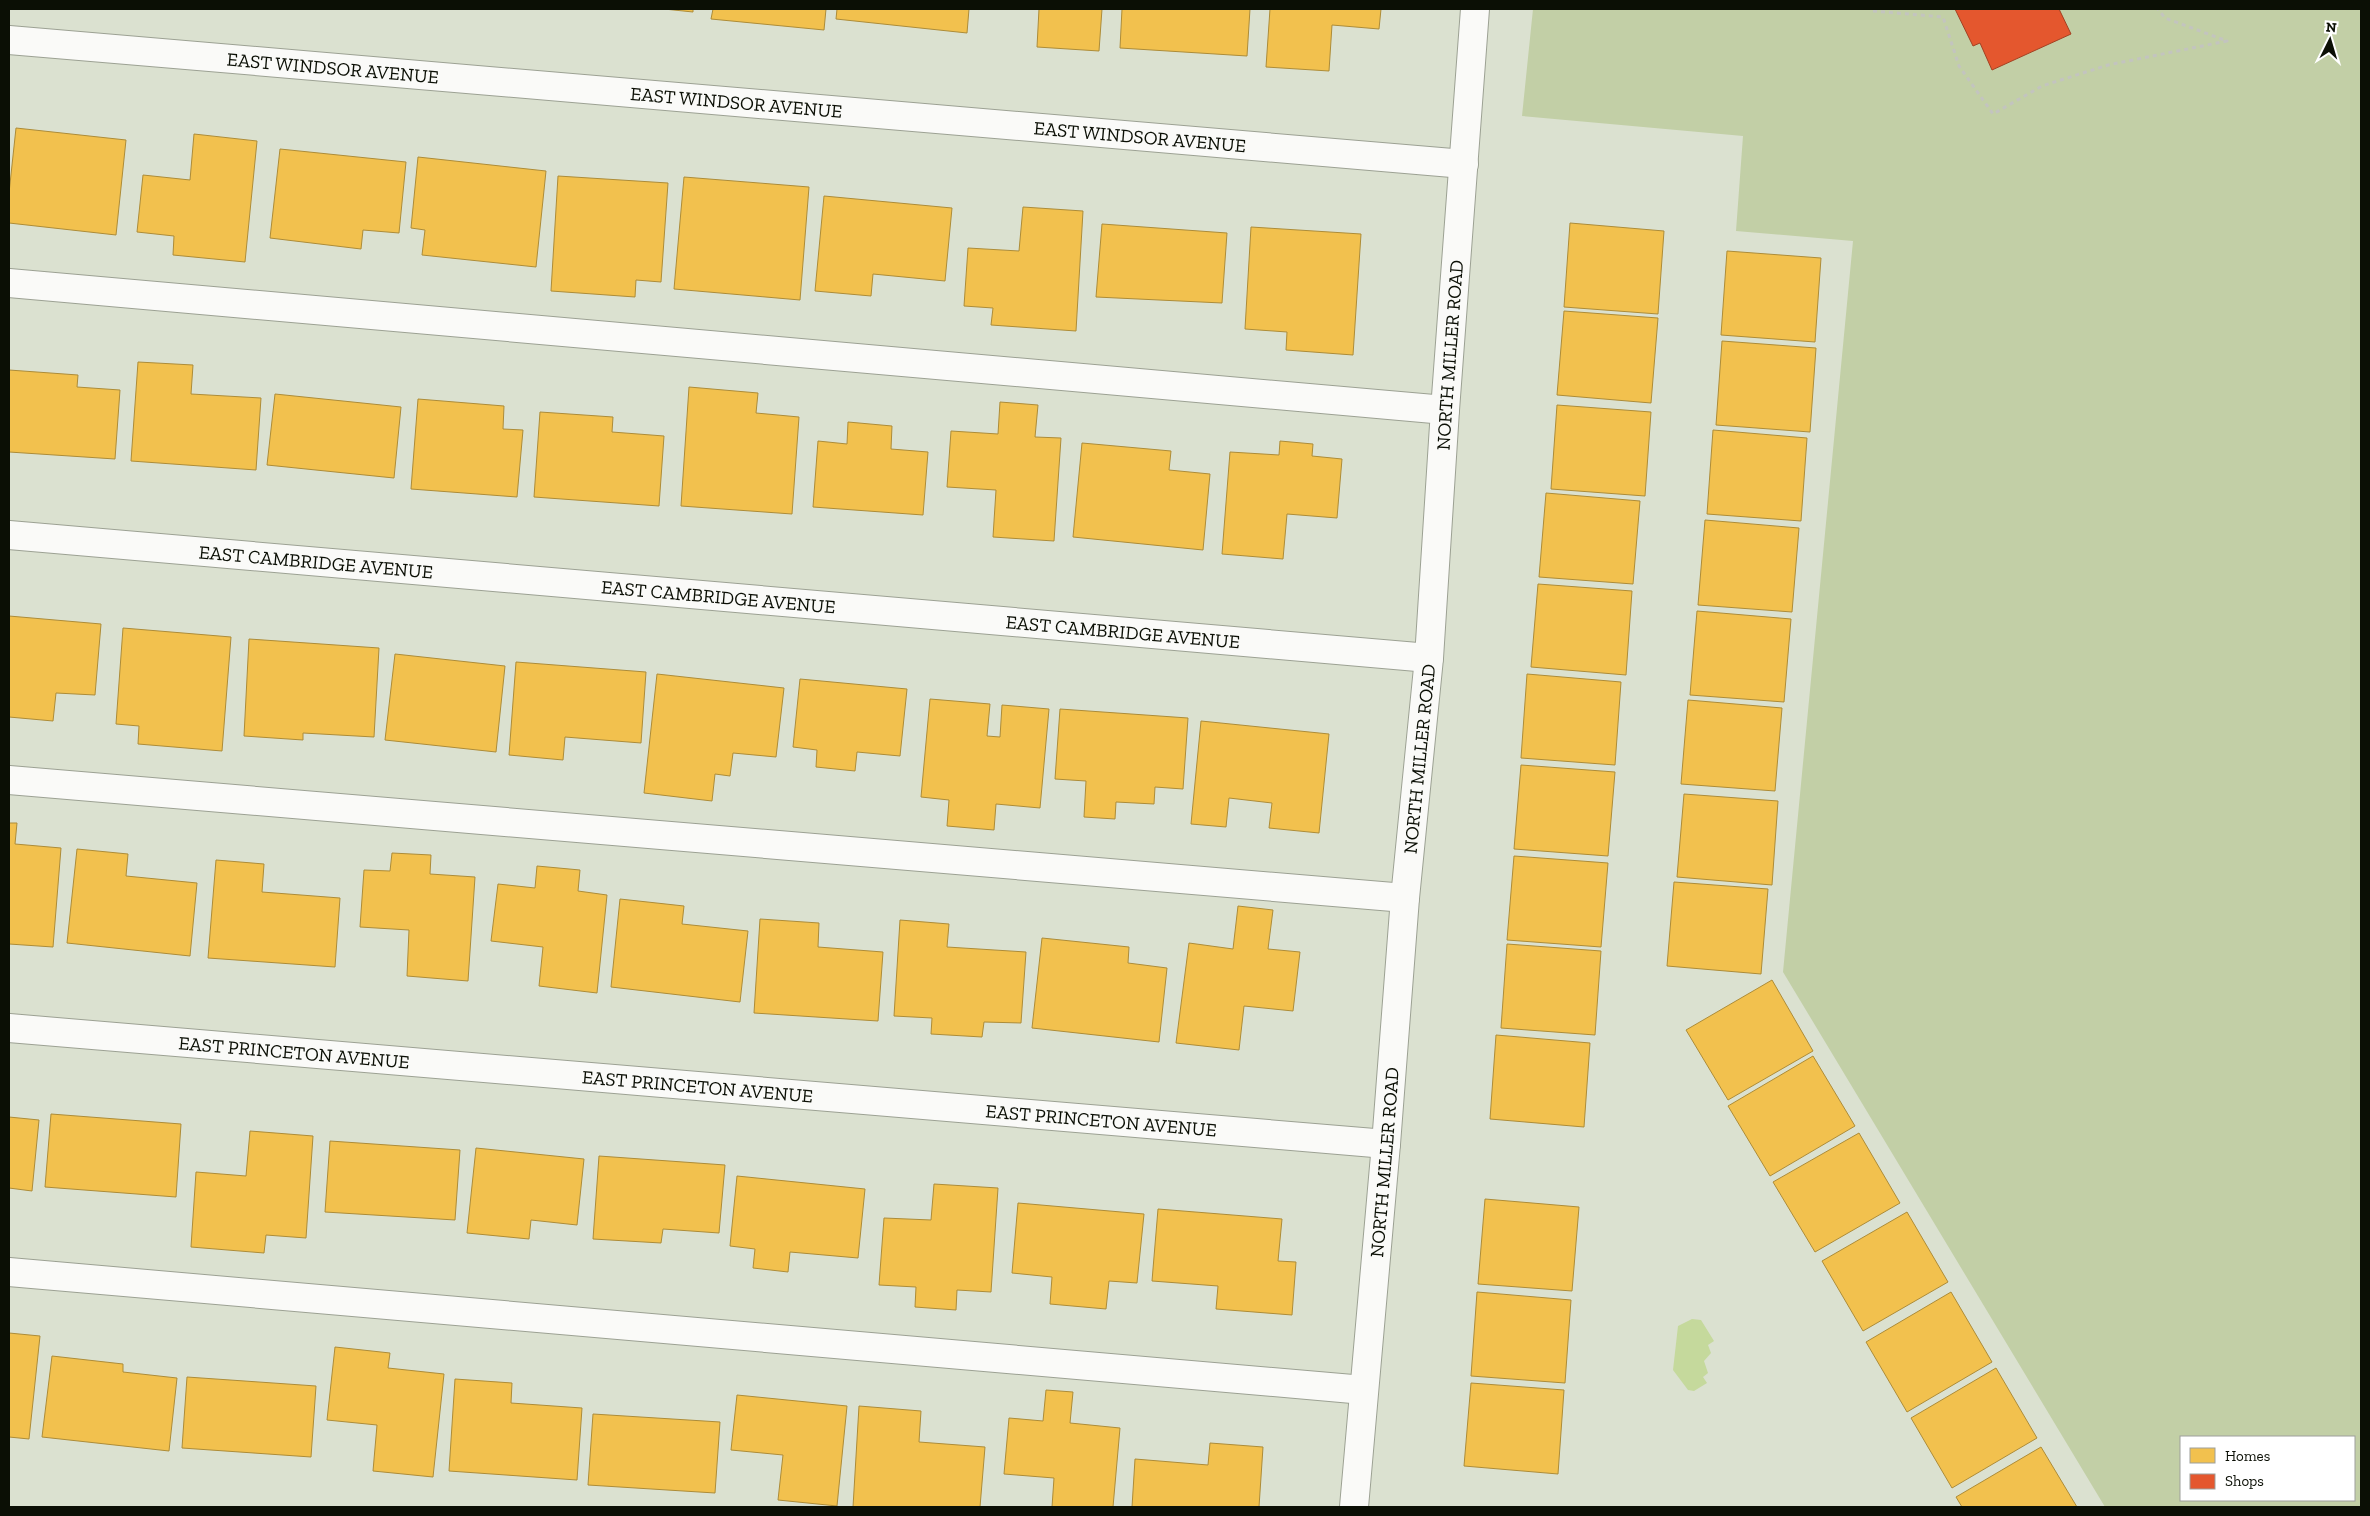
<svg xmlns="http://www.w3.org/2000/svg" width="2370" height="1516" font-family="'Zilla Slab',serif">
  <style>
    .green { fill: #c2cfa6; fill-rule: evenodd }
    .water { fill: #c5d99c }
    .homes { fill: #f2c14e; stroke: #ad8c38 }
    .shops { fill: #e4572e; stroke: #a34122 }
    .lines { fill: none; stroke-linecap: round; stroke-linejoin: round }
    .minor-casing { stroke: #9ca193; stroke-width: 30 }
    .path { stroke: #c3c4bf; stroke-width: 3; stroke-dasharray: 4 4; stroke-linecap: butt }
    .minor { stroke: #fafaf8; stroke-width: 28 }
    .labels { text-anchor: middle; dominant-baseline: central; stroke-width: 5; stroke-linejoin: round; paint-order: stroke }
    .street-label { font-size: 19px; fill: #0b0f05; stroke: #fff }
  </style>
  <rect width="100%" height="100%" fill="#dbe1d0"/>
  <!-- green -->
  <path class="green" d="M1533 9H2361V1507H2105L1783 972 1853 241 1736 231 1743 136 1522 116ZM2181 1437H2354V1500H2181Z"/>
  <!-- water -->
  <path class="water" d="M1692 1319 1701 1320 1714 1341 1708 1345 1711 1353 1704 1361 1708 1373 1703 1377 1707 1383 1694 1391 1688 1390 1673 1370 1678 1326Z"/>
  <!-- homes -->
  <path class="homes" d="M664 9H693V12Z
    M713 9H826L824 30 711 19Z
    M837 9H969L967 33 836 19Z
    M1039 9H1102L1099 51 1037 47Z
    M1122 9H1250L1247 56 1120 48Z
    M1270 9H1381L1379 29 1332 25 1329 71 1266 67Z
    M16 128 126 140 116 235 9 223V193Z
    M194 134 257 141 245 262 173 255 174 236 137 232 143 175 190 180Z
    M280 149 406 162 399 233 363 230 361 249 270 238Z
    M418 157 546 171 536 267 422 255 425 230 411 228Z
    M558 176 668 183 661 282 636 280 635 297 551 291Z
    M684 177 809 187 800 300 674 289Z
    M824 196 952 208 945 281 873 274 871 296 815 291Z
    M1023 207 1083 211 1076 331 991 325 993 308 964 306 968 248 1019 251Z
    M1570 223 1664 231 1658 314 1564 307Z
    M1102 224 1227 233 1222 303 1096 297Z
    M1251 227 1361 234 1353 355 1286 350 1287 332 1245 329Z
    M1727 251 1821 258 1815 342 1721 335Z
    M1564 311 1658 318 1651 403 1557 395Z
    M1722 341 1816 348 1810 432 1716 425Z
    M138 362 193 365 191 394 261 398 256 470 131 461Z
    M9 370 78 375 77 387 120 390 115 459 9 452Z
    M689 387 758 393 756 413 799 417 792 514 681 506Z
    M275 394 401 407 394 478 267 465Z
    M418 399 504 406 503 429 523 430 517 497 411 489Z
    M1000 402 1038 405 1035 437 1061 438 1054 541 993 537 996 490 947 487 951 431 998 434Z
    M1557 405 1651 412 1645 496 1551 489Z
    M540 412 613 417 612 432 664 436 659 506 534 497Z
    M848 422 892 426 891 449 928 452 923 515 813 507 818 441 847 444Z
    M1713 430 1807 438 1801 521 1707 514Z
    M1280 441 1313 444 1312 456 1342 459 1337 518 1287 514 1283 559 1222 554 1230 452 1279 455Z
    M1082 443 1171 451 1169 470 1210 474 1203 550 1073 537Z
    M1546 493 1640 501 1633 584 1539 577Z
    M1705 520 1799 528 1792 612 1698 605Z
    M1538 584 1632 591 1626 675 1531 667Z
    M1697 611 1791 619 1784 702 1690 695Z
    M9 616 101 624 95 695 56 693 53 721 9 717Z
    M123 628 231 637 222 751 138 744 139 726 116 724Z
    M249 639 379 648 374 737 303 733V740L244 736Z
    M395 654 505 666 496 752 385 740Z
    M516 662 646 672 641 743 565 737 563 760 509 755Z
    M657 674 784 688 776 757 733 753 730 776 715 774 712 801 644 793Z
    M1527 674 1621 682 1615 765 1521 758Z
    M800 679 907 689 900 756 857 752 855 771 816 767 817 750 793 747Z
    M930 699 990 704 987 736 1000 737 1002 705 1049 709 1040 808 996 804 994 830 947 826 949 800 921 797Z
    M1688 700 1782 708 1775 791 1681 784Z
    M1060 709 1188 718 1183 789 1155 787 1154 804 1116 802 1115 819 1084 817 1086 781 1055 779Z
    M1201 721 1329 734 1319 833 1269 828 1272 803 1229 798 1226 827 1191 824Z
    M1521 765 1615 772 1608 856 1514 849Z
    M1684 794 1778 801 1772 885 1677 877Z
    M9 823H17L15 844 61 848 53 947 9 944Z
    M77 849 128 854 126 876 197 883 190 956 67 943Z
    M392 853 431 855 430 874 475 877 468 981 407 976 409 930 360 927 364 870 390 871Z
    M1514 856 1608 863 1601 947 1507 940Z
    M216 860 264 864 262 892 340 898 335 967 208 958Z
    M537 866 580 870 578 891 607 895 597 993 539 986 543 947 491 941 498 884 535 888Z
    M1674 882 1768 889 1761 974 1667 966Z
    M620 899 684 906 682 924 748 931 740 1002 611 987Z
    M1238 906 1273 910 1268 949 1300 952 1293 1011 1244 1006 1239 1050 1176 1043 1189 943 1233 949Z
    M760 919 819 923 818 947 883 952 878 1021 754 1013Z
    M900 920 949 924 947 947 1026 952 1021 1023 984 1022 982 1037 931 1034 932 1018 894 1016Z
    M1042 938 1129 947 1128 963 1167 968 1159 1042 1032 1028Z
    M1507 944 1601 951 1595 1035 1501 1028Z
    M1772 980 1813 1051 1728 1100 1686 1030Z
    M1496 1035 1590 1043 1584 1127 1490 1119Z
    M1813 1056 1855 1126 1770 1176 1728 1106Z
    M51 1114 181 1124 176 1197 45 1187Z
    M9 1117 39 1120 32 1191 9 1188Z
    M250 1131 313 1136 306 1238 266 1235 264 1253 191 1247 196 1172 246 1176Z
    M1859 1133 1900 1203 1815 1252 1773 1182Z
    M330 1141 460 1150 455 1220 325 1212Z
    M476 1148 584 1159 577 1225 531 1220 529 1239 467 1233Z
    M599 1156 725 1165 719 1233 663 1229 661 1243 593 1239Z
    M737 1176 865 1189 858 1258 790 1252 788 1272 753 1268 755 1249 730 1246Z
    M934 1184 998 1188 991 1292 957 1290 956 1310 915 1307 916 1287 879 1285 884 1218 931 1220Z
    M1485 1199 1579 1207 1572 1291 1478 1284Z
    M1018 1203 1144 1214 1137 1283 1109 1281 1106 1309 1050 1304 1052 1277 1012 1273Z
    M1158 1209 1282 1219 1278 1261 1296 1262 1292 1315 1216 1309 1218 1286 1152 1281Z
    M1907 1212 1948 1282 1863 1331 1822 1261Z
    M1477 1292 1571 1300 1565 1383 1471 1376Z
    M1951 1292 1992 1362 1907 1412 1866 1342Z
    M9 1333 40 1336 29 1439 9 1437Z
    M335 1347 390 1353 388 1368 444 1374 433 1477 373 1471 377 1425 327 1420Z
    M52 1356 123 1364V1372L177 1378 169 1451 42 1437Z
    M1996 1368 2037 1438 1952 1488 1911 1418Z
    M187 1377 316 1386 311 1457 182 1448Z
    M455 1379 512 1383 511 1403 582 1408 577 1480 449 1471Z
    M1471 1383 1564 1390 1558 1474 1464 1466Z
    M1046 1390 1073 1392 1070 1423 1120 1428 1113 1507H1052L1054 1478 1004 1474 1009 1418 1043 1421Z
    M737 1395 847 1406 837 1506 778 1500 783 1455 731 1450Z
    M859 1406 921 1411 919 1442 985 1447 980 1507H853Z
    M593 1414 720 1422 715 1493 588 1485Z
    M1210 1443 1263 1447 1259 1507H1132L1135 1459 1208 1465Z
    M2041 1447 2077 1507H1962L1956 1497Z"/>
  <!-- shops -->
  <path class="shops" d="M1955 9H2059L2071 34 1992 70 1980 43 1973 46Z"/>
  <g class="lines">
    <defs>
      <g id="minor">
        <path id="s1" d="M9 40 1464 164"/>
        <path d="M9 283 1445 410"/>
        <path id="s2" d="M9 535 1429 658"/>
        <path d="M9 780 1405 898"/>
        <path id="s3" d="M9 1028 1386 1144"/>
        <path d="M9 1272 1364 1390"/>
        <path id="s4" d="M1354 1507 1386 1144 1405 898 1429 658 1445 410 1475 9"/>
      </g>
    </defs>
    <!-- minor casing -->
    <use href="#minor" class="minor-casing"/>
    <!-- path -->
    <path class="path" d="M1873 11 1943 17 1959 66 1993 114 2042 86 2108 65 2227 41 2165 18 2158 9"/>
    <!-- minor -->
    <use href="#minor" class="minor"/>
  </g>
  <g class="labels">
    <!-- street labels -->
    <g class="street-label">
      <text stroke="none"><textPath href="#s1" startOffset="325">EAST WINDSOR AVENUE</textPath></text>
      <text stroke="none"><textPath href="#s1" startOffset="730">EAST WINDSOR AVENUE</textPath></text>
      <text stroke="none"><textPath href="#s1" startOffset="1135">EAST WINDSOR AVENUE</textPath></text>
      <text stroke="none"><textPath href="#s4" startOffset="1156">NORTH MILLER ROAD</textPath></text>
      <text stroke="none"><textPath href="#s2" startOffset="308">EAST CAMBRIDGE AVENUE</textPath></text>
      <text stroke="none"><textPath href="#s2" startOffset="712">EAST CAMBRIDGE AVENUE</textPath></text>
      <text stroke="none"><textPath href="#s2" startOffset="1118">EAST CAMBRIDGE AVENUE</textPath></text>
      <text stroke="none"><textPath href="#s4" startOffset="751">NORTH MILLER ROAD</textPath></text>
      <text stroke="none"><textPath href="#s3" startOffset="286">EAST PRINCETON AVENUE</textPath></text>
      <text stroke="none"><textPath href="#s3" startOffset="691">EAST PRINCETON AVENUE</textPath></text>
      <text stroke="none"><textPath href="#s3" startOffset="1096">EAST PRINCETON AVENUE</textPath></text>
      <text stroke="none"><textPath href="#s4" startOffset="346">NORTH MILLER ROAD</textPath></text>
    </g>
  </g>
  <!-- border -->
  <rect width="2370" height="1516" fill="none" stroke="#0b0f05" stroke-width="20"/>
  <!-- legend -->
  <rect x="2180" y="1436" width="175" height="65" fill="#ffffff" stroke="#9d9f9b"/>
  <rect x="2190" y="1448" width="25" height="15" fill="#f2c14e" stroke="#9d9f9b"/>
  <text x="2225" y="1461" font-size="15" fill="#0b0f05">Homes</text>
  <rect x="2190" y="1474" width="25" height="15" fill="#e4572e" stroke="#9d9f9b"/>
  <text x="2225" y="1486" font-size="15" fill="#0b0f05">Shops</text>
  <!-- north arrow -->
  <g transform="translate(2330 40) rotate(5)" stroke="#ffffff" stroke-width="4" paint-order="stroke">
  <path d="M0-4L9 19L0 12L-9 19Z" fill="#0b0f05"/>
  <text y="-8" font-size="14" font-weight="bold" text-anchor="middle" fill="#0b0f05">N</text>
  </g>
</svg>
